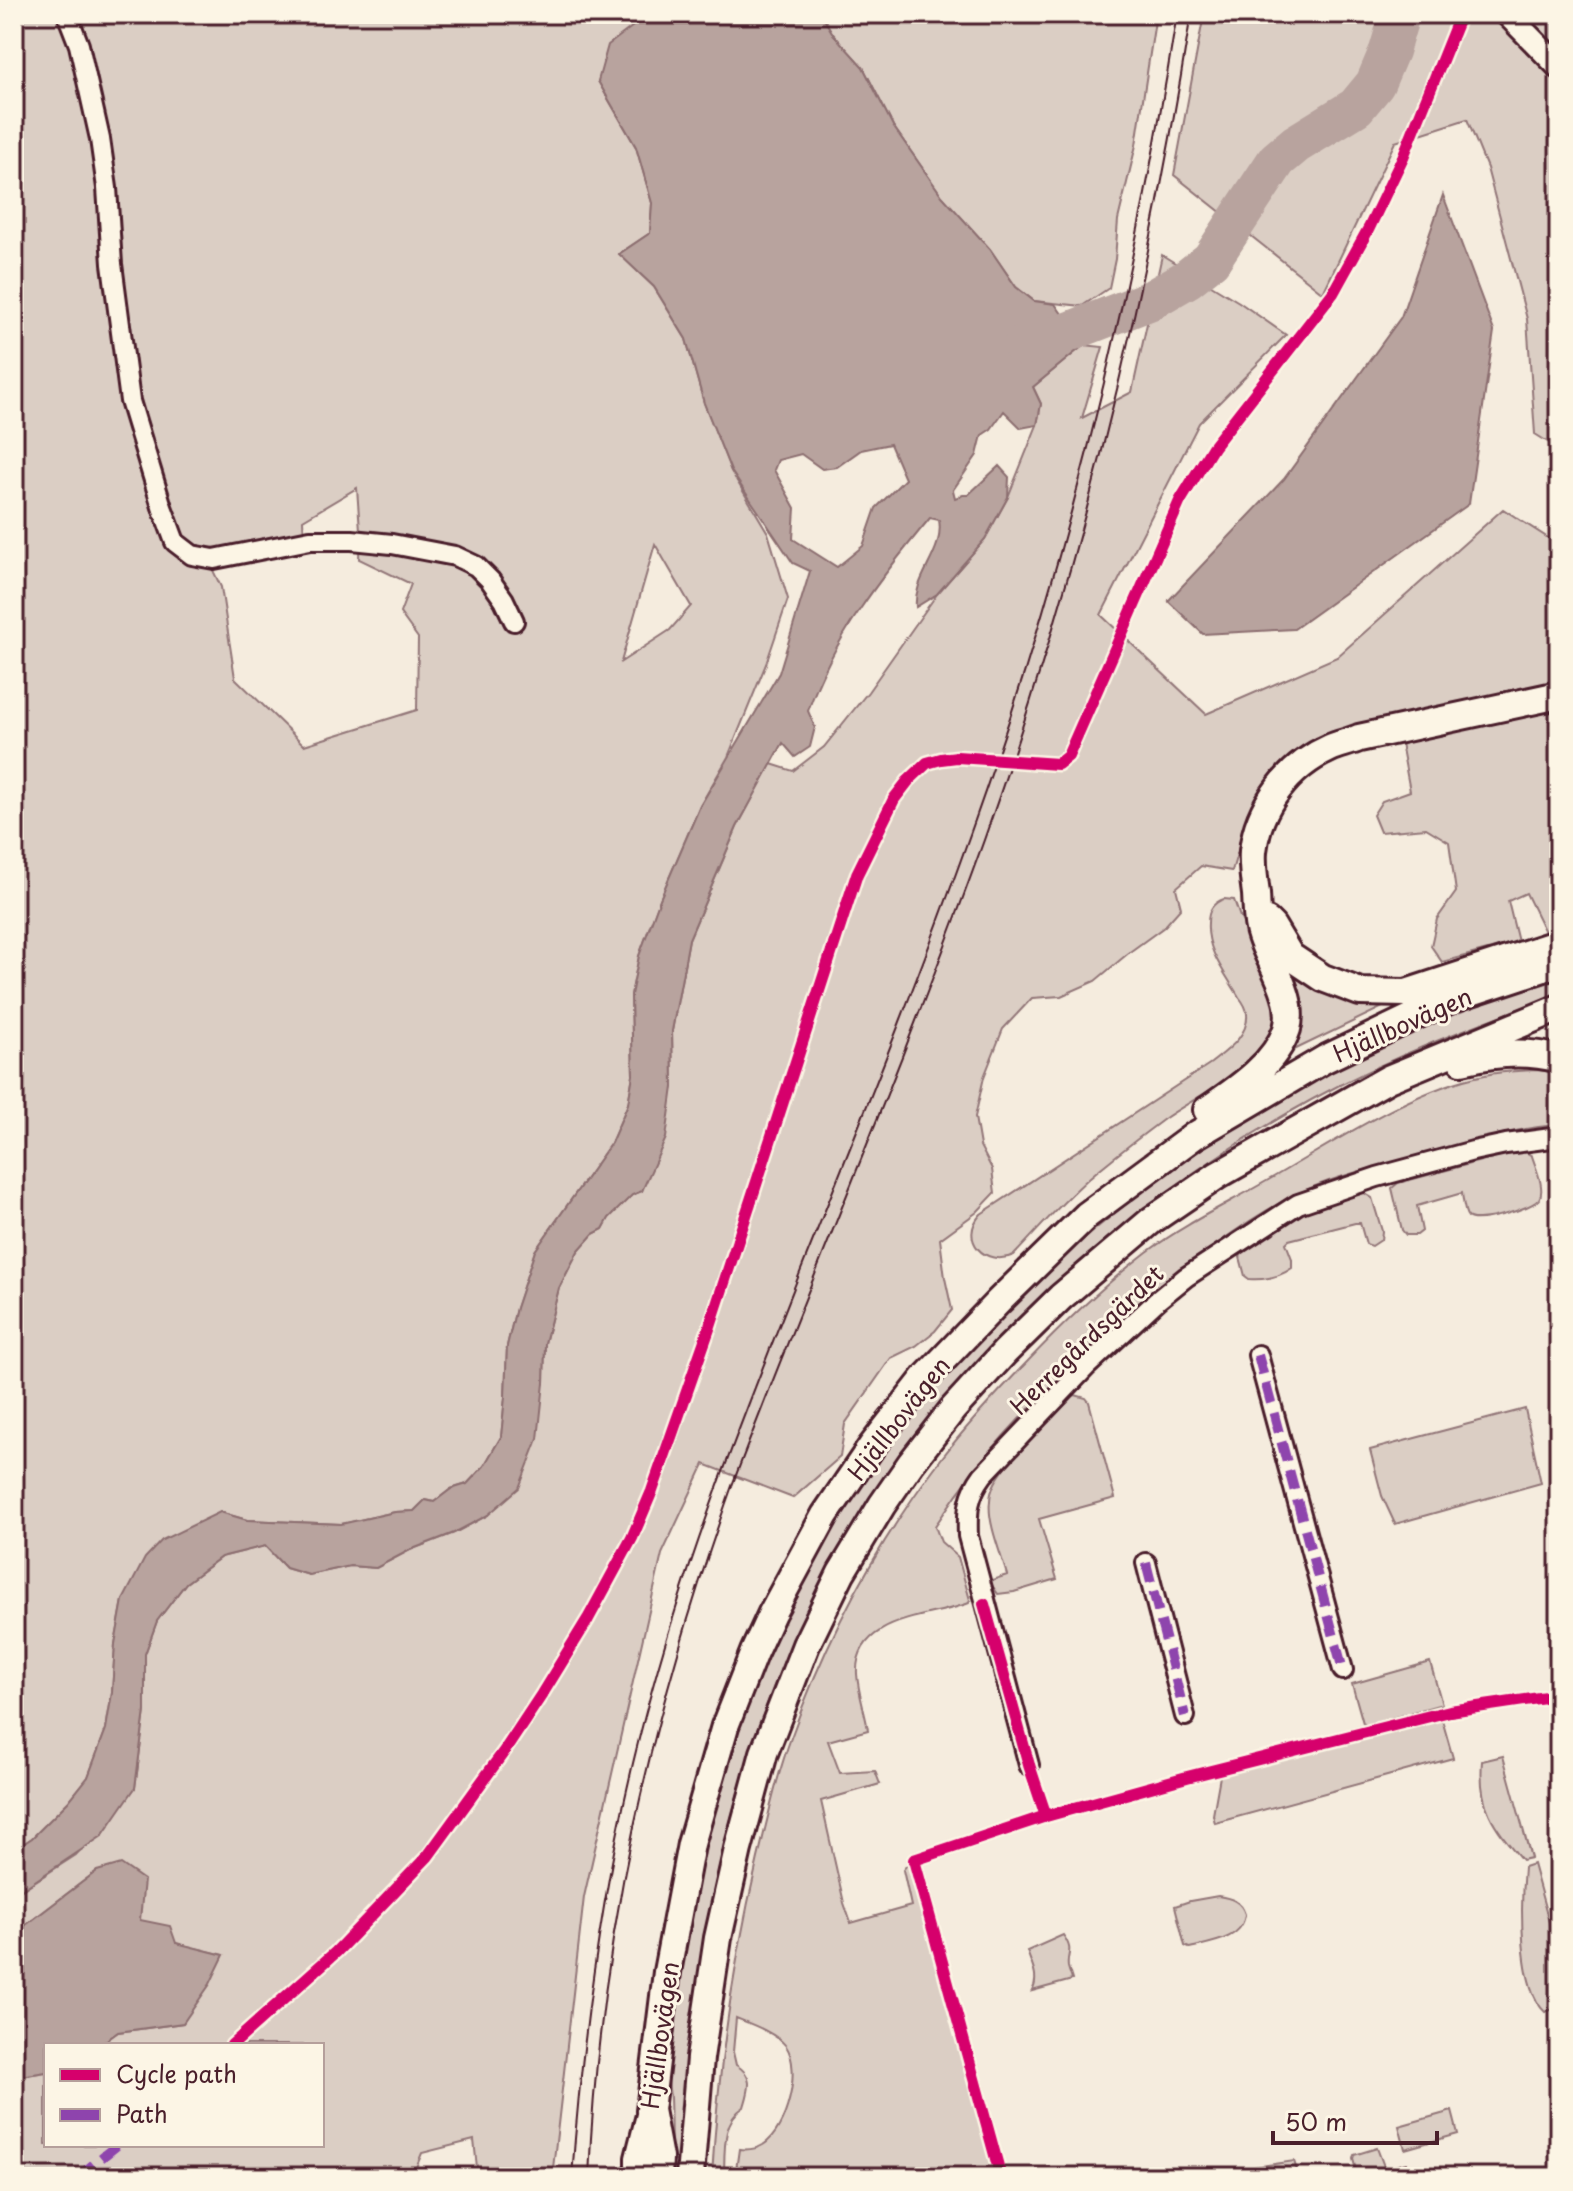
<svg xmlns="http://www.w3.org/2000/svg" width="1573" height="2191" font-family="'Playpen Sans',sans-serif">
  <style>
    .green { fill: #dbcec4; stroke: #927678; stroke-width: 2; fill-rule: evenodd }
    .water { fill: #b8a39e; stroke: #8c6e70; stroke-width: 2; fill-rule: evenodd }
    .lines { fill: none; stroke-linecap: round; stroke-linejoin: round }
    .river { stroke: #b8a39e; stroke-width: 40 }
    .minor-casing { stroke: #4a1f2b; stroke-width: 24 }
    .tertiary-casing { stroke: #4a1f2b; stroke-width: 28 }
    .secondary-casing { stroke: #4a1f2b; stroke-width: 32 }
    .minor { stroke: #fcf5e5; stroke-width: 18 }
    .tertiary { stroke: #fcf5e5; stroke-width: 22 }
    .secondary { stroke: #fcf5e5; stroke-width: 26 }
    .tram { stroke: #4a1f2b; stroke-width: 2 }
    .quiet { stroke: #8e44ad; stroke-width: 10; stroke-dasharray: 20 10; stroke-linecap: butt }
    .cycleway-casing { stroke: #fcf5e5; stroke-width: 17 }
    .cycleway { stroke: #d6006c; stroke-width: 12 }
    .labels { text-anchor: middle; dominant-baseline: central; stroke-width: 6; stroke-linejoin: round; paint-order: stroke }
    .street-label { font-size: 24px; fill: #4a1f2b; stroke: #fcf5e5 }
  </style>
  <rect width="100%" height="100%" fill="#f5ecde"/>
  <filter id="ink" filterUnits="userSpaceOnUse"><feTurbulence type="fractalNoise" baseFrequency=".0125" numOctaves="2"/><feDisplacementMap in="SourceGraphic" scale="16" xChannelSelector="R" yChannelSelector="G"/><feConvolveMatrix kernelMatrix="1 2 1 2 8 2 1 2 1" color-interpolation-filters="sRGB"/></filter>
  <g filter="url(#ink)">
    <!-- green -->
    <path class="green" d="M14 14H646L598 81 636 147 652 203 650 233 619 254 654 287 686 339 704 403 731 471 768 533 788 599 766 664 728 757 700 806 660 899 639 956 631 995 633 1075 628 1104 611 1143 535 1251 516 1308 507 1346 505 1397 501 1437 484 1466 467 1484 451 1489 434 1502 425 1500 414 1511 395 1512 342 1524 247 1520 220 1512 123 1600 115 1644 112 1693 106 1729 88 1777 68 1802 32 1838 14 1850ZM357 488 360 530 359 559 411 584 400 613 418 638 417 710 304 745 235 678 221 587 209 562 304 539 303 520ZM655 544 691 606 670 630 621 662Z
      M821 14H1156L1136 145 1118 220 1115 259 1109 288 1082 306 1034 301 1016 287 990 249 942 196 893 126 863 67 833 34Z
      M1204 14H1559V449L1535 434 1527 319 1487 168 1467 119 1395 142 1323 293 1174 175Z
      M1162 255 1239 302 1286 335 1199 423 1101 615 1206 714 1337 657 1503 509 1559 545V930L1546 934 1526 893 1508 901 1518 942 1442 962 1431 946 1437 919 1456 892 1449 842 1426 828 1380 832 1373 815 1382 801 1410 791 1399 732 1334 747 1246 823 1232 871 1201 866 1176 888 1181 908 1164 927 1131 951 1095 981 1061 996 1032 998 1003 1029 984 1077 975 1117 980 1146 992 1169 995 1193 977 1212 940 1239 945 1278 952 1310 935 1331 916 1346 891 1358 845 1424 840 1457 793 1498 704 1464 662 1554 584 1897 552 2177H478L474 2140 422 2153 412 2177H14V2077L46 2072V2145H322V2045H100L118 2032 183 2023 223 1955 175 1943 140 1920 97 1871 14 1934V1895L76 1855 135 1788 145 1711V1654L157 1621 186 1583 221 1557 265 1546 286 1568 309 1575 350 1566 376 1568 410 1550 454 1533 488 1515 544 1383 545 1343 559 1288 578 1251 593 1234 603 1229 609 1218 632 1195 642 1191 673 1087 672 1031 689 939 737 827 771 764 793 771 824 747 868 692 937 594 985 539 1008 497 1037 425 1041 404 1033 387 1084 345 1103 347 1082 418 1132 392Z
      M1224 899 1234 900 1240 917C1255 945 1285 1001 1273 1032 1259 1067 1194 1098 1164 1119 1141 1136 1118 1154 1096 1172 1066 1197 1041 1227 1014 1255 985 1268 958 1239 981 1214L1211 1063C1226 1051 1249 1036 1247 1014 1247 1008 1243 1002 1239 997 1226 974 1206 951 1208 923 1208 911 1212 903 1224 899Z
      M1293 971 1384 1005 1385 1006 1290 1052 1295 990Z
      M1559 976V994C1475 1025 1392 1056 1313 1099 1089 1222 894 1412 790 1647 721 1804 689 1990 678 2160L672 2162C670 2141 671 2119 670 2098 669 2087 667 2076 668 2066 673 1997 687 1928 703 1861 723 1770 752 1680 794 1596 906 1377 1102 1197 1316 1079 1393 1037 1476 1004 1559 976Z
      M1537 1070 1559 1072V1125C1520 1127 1478 1140 1440 1151 1396 1163 1348 1171 1306 1190 1245 1217 1183 1269 1134 1313 1108 1336 1081 1358 1056 1382 1011 1424 969 1474 935 1526L941 1542 958 1557 970 1600 969 1603C932 1618 854 1616 857 1674 858 1692 865 1712 868 1730L828 1741 840 1773 875 1771 880 1784 821 1801 844 1903 851 1923 911 1906 903 1870 907 1865H911L995 2177H735L739 2149C746 2150 756 2149 763 2145 787 2130 802 2069 786 2046 776 2033 751 2024 736 2018L733 2052 736 2065C755 2076 749 2090 744 2107 721 2121 725 2153 724 2177H712C718 2069 733 1963 758 1858 768 1817 777 1775 792 1735 827 1637 878 1542 941 1459 967 1425 996 1394 1026 1363 1063 1324 1104 1285 1147 1252 1186 1223 1229 1203 1270 1179 1333 1143 1414 1088 1485 1075 1502 1071 1520 1071 1537 1070Z
      M1522 1150 1532 1156C1535 1166 1546 1189 1539 1199 1534 1208 1476 1225 1468 1217 1464 1213 1463 1200 1462 1193L1417 1206 1422 1231 1417 1235H1406L1402 1230 1392 1188 1398 1183Z
      M1364 1193 1372 1198 1382 1231 1381 1240 1372 1246 1366 1244 1360 1223H1355L1289 1240 1286 1243 1292 1259V1268C1280 1277 1264 1280 1249 1279L1245 1276 1240 1257 1244 1249 1302 1213 1316 1206Z
      M1075 1395 1086 1398 1089 1402 1115 1498 1039 1519 1057 1579 1014 1592 998 1594 989 1581 1007 1575C1001 1554 987 1522 990 1501 990 1495 992 1489 995 1483 1005 1465 1058 1402 1075 1395Z
      M1525 1409 1541 1483 1395 1524 1382 1496 1370 1450Z
      M1430 1662 1442 1704 1366 1725 1363 1723 1352 1684Z
      M1441 1716 1453 1758 1215 1823 1213 1815 1220 1776Z
      M1503 1756 1531 1858 1522 1860C1494 1826 1478 1808 1482 1761Z
      M1533 1864 1559 1959V2007L1545 2012C1518 1987 1521 1901 1524 1867Z
      M1218 1896C1231 1898 1241 1901 1245 1914 1243 1940 1209 1943 1189 1948L1185 1946 1175 1906 1190 1901Z
      M1063 1935C1075 1952 1066 1953 1068 1967 1069 1971 1071 1976 1072 1980L1032 1991C1040 1978 1031 1964 1027 1951Z
      M1452 2111 1458 2134 1405 2149 1399 2126Z
      M1377 2148 1385 2169 1406 2163 1407 2170C1388 2175 1374 2181 1356 2170L1353 2159 1354 2155Z
      M1294 2161 1299 2177H1243L1240 2169Z"/>
    <!-- water -->
    <path class="water" d="M646 14H821L833 34 863 67 893 126 942 196 990 249 1016 287 1034 301 1055 304 1084 345 1033 387 1041 404 1037 425 1021 428 1004 411 991 429 982 435 977 455 953 490 955 498 963 495H968L999 466 1009 477 1008 497 985 539 937 594 916 607C913 576 945 552 939 520L930 518C881 577 833 638 808 711L815 727 810 747 795 757 783 743 737 827 689 939 672 1031 673 1087 666 1138 642 1191 632 1195 609 1218 603 1229 593 1234 578 1251 559 1288 545 1343 544 1383 538 1439 519 1488 488 1515 454 1533 410 1550 376 1568 350 1566 309 1575 286 1568 265 1546 221 1557 186 1583 157 1621 145 1654V1711L135 1788 102 1836 14 1895V1850L32 1838 68 1802 88 1777 106 1729 112 1693 115 1644 123 1600 145 1558 162 1540 220 1512 247 1520 341 1524 395 1512 414 1511 425 1500 434 1502 451 1489 467 1484 484 1466 501 1437 505 1397 507 1346 516 1308 535 1251 611 1143 628 1104 633 1075 631 995 639 956 660 899 700 806 779 673 810 571 793 563 731 471 704 403 686 339 654 287 619 254 650 233 652 203 636 147 598 81 608 45 645 17ZM890 444 905 479 876 508 863 546 837 567 793 539 795 508 774 470 778 460 801 454 822 469 837 467 861 450Z
      M1443 195 1494 331 1469 504 1294 629 1203 634 1168 601 1284 479 1401 317Z
      M121 1864 144 1880 140 1920 170 1926 176 1943 224 1955 210 1984 183 2023 118 2032 100 2045H46V2072L14 2077V1934L97 1871Z"/>
    <g class="lines">
      <!-- river -->
      <path class="river" d="M1023 346 1074 330 1151 300 1187 279 1211 260 1277 160 1296 144 1356 107 1375 84 1389 51 1400 14"/>
      <defs>
        <path id="minor" d="M67 14 79 45 100 139 107 188 112 264 130 401 162 507 175 542 192 555 214 559 310 540H352L392 544 455 556 476 566 490 580 504 600 514 621
          M1258 1355 1343 1670
          M1146 1563 1185 1716
          M1559 1695V1694
          M1029 1765 968 1536C967 1511 968 1495 983 1475L1086 1367 1159 1299 1186 1277 1298 1204 1377 1177 1473 1151 1506 1144 1559 1137"/>
        <path id="tertiary" d="M1507 14 1559 67
          M637 2177V2158L649 2111"/>
        <path id="secondary" d="M1267 921 1272 926 1290 956 1323 978 1360 992 1406 993 1559 943
          M1462 1061C1494 1053 1527 1050 1559 1059
          M1207 1110C1236 1090 1275 1065 1287 1029 1296 998 1270 964 1261 936 1256 923 1257 907 1256 894 1254 880 1252 865 1253 851 1258 806 1289 766 1330 748 1339 744 1350 742 1359 738L1559 695
          M658 2177 659 2158 650 2110 667 1972 691 1844 725 1726 754 1652 772 1613 825 1515 872 1446 925 1378 999 1301 1087 1215 1194 1136 1325 1059 1450 999 1559 963
          M690 2177 700 2058 718 1938 738 1849 764 1753 806 1645 841 1573 882 1505 911 1463 953 1409 1005 1352 1061 1297 1152 1220 1218 1175 1388 1079 1559 1008"/>
      </defs>
      <!-- minor casing -->
      <use href="#minor" class="minor-casing"/>
      <!-- tertiary casing -->
      <use href="#tertiary" class="tertiary-casing"/>
      <!-- secondary casing -->
      <use href="#secondary" class="secondary-casing"/>
      <!-- minor -->
      <use href="#minor" class="minor"/>
      <!-- tertiary -->
      <use href="#tertiary" class="tertiary"/>
      <!-- secondary -->
      <use href="#secondary" class="secondary"/>
      <!-- tram -->
      <path class="tram" d="M572 2177C584 2011 608 1846 653 1686 692 1544 747 1407 801 1270 860 1123 920 976 973 826 1067 563 1133 290 1177 14
        M589 2177C599 1936 652 1710 733 1483 815 1268 906 1057 984 840 1079 572 1147 295 1191 14"/>
      <!-- quiet -->
      <path class="quiet" d="M1258 1355 1343 1670
        M1146 1563 1185 1716
        M78 2177 117 2145"/>
      <defs>
        <path id="cycleway" d="M984 1604 1029 1765 1046 1816
          M232 2045 336 1952 428 1856 505 1750 542 1694 588 1619 632 1538 652 1491 710 1326 857 874 894 799 908 781 927 763 941 759 957 757 1058 764 1068 756 1180 501 1213 447 1333 293 1369 228 1403 157 1457 23 1463 14
          M1001 2177 914 1860 1046 1816 1187 1777 1450 1711 1559 1695"/>
      </defs>
      <!-- cycleway casing -->
      <use href="#cycleway" class="cycleway-casing"/>
      <!-- cycleway -->
      <use href="#cycleway" class="cycleway"/>
    </g>
  </g>
  <g class="labels">
    <!-- street labels -->
    <g class="street-label">
      <text transform="translate(1402 1024) rotate(-24)">Hjällbovägen</text>
      <text transform="translate(1086 1339) rotate(-44)">Herregårdsgärdet</text>
      <text transform="translate(898 1418) rotate(-52)">Hjällbovägen</text>
      <text transform="translate(659 2035) rotate(-82)">Hjällbovägen</text>
    </g>
  </g>
  <!-- margin -->
  <rect width="1573" height="2191" fill="none" stroke="#fcf5e5" stroke-width="48"/>
  <rect x="24" y="24" width="1525" height="2143" fill="none" stroke="#4a1f2b" stroke-width="3" filter="url(#ink)"/>
  <!-- legend -->
  <rect x="44" y="2043" width="280" height="104" fill="#fcf5e5" stroke="#b59f9b" stroke-width="2"/>
  <rect x="60" y="2069" width="40" height="12" fill="#d6006c" stroke="#b59f9b" stroke-width="2"/>
  <text x="116" y="2083" font-size="24" fill="#4a1f2b">Cycle path</text>
  <rect x="60" y="2109" width="40" height="12" fill="#8e44ad" stroke="#b59f9b" stroke-width="2"/>
  <text x="116" y="2123" font-size="24" fill="#4a1f2b">Path</text>
  <!-- scale -->
  <path d="M1273 2131v12h164v-12" fill="none" stroke="#4a1f2b" stroke-width="4"/>
  <text x="1285" y="2131" font-size="24" fill="#4a1f2b" stroke="#fcf5e5" stroke-width="6" paint-order="stroke">50 m</text>
</svg>
